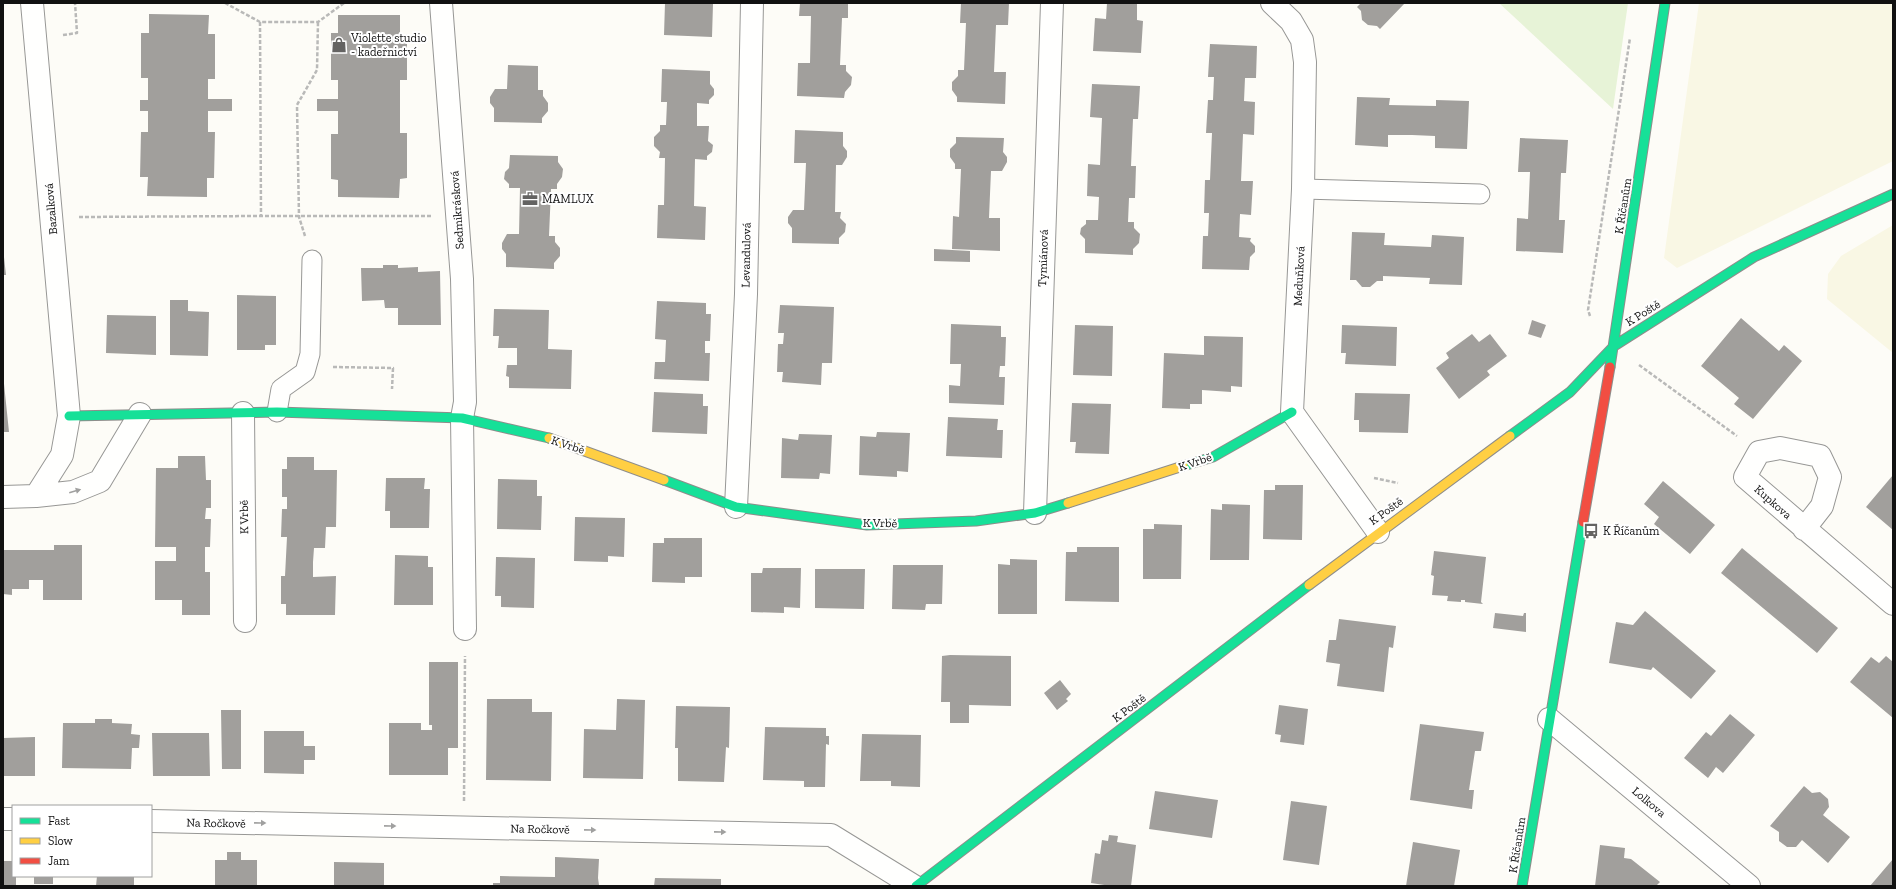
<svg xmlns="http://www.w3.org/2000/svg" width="1896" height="889" font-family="'Zilla Slab',serif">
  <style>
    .farmland { fill: #f9f7e4 }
    .green { fill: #e7f3d7 }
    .building { fill: #a19f9c }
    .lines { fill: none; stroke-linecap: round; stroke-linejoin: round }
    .lane-casing { stroke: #979795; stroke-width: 21 }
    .street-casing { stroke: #979795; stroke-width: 24 }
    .fast-casing { stroke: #8e8d8b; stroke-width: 11 }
    .slow-casing { stroke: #8e8d8b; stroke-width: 11 }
    .jam-casing { stroke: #8e8d8b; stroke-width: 11 }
    .path { stroke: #b9b9b8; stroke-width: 2.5; stroke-dasharray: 4 2; stroke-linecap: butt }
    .lane { stroke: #fffffe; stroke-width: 19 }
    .street { stroke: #fffffe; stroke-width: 22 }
    .fast { stroke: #16e098; stroke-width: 9 }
    .slow { stroke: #ffcf43; stroke-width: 9 }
    .jam { stroke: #f24e42; stroke-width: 9 }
    .oneway { fill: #a0a09f }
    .labels { text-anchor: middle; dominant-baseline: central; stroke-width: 4; stroke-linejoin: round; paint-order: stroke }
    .poi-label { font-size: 12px; fill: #111; stroke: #fff; text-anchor: start }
    .street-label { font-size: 12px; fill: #111; stroke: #fff }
  </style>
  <rect width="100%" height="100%" fill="#fdfcf7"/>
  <!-- farmland -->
  <path class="farmland" d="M1699 3H1893V161L1677 268 1664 258Z
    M1893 225V353L1827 299 1828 274 1841 256Z"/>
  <!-- green -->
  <path class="green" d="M1499 3H1628L1613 109Z"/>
  <!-- building -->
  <path class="building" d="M665 3 713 4 712 37 664 35Z
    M800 3H848V18H842L840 65H846V71L852 77 851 85 845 92 844 98 797 96 798 63H810L811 16H799Z
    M961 3H1009L1008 25H996L994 72H1006L1005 104 957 102V97L952 90V82L958 76V70H964L965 47 966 23H960Z
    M1107 3H1137V20L1143 21 1141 53 1093 51 1095 18 1106 19Z
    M1361 3H1405L1380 29 1377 26 1368 25 1362 20 1361 11 1357 7Z
    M149 14 209 15 208 34H215V79H208V99H232V111H208V132H215L214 178H207V197L147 196 148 177H140L141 132H148V111H140V100H148V78H141V33H149Z
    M338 15H400V34H407V80H400V133H407V178L400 179 399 198 338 197V180L331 179V134H338V111H317V99H338V80H331V33H338Z
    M1210 44 1257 46 1256 78H1245L1244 101 1255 102 1254 135 1243 134 1242 158 1241 181H1253L1251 215 1240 214 1239 237 1251 238 1250 241 1255 246V252L1250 257 1249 270 1202 269 1203 236H1208L1209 213H1204L1205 180H1210L1212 133H1206L1208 100H1213L1214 77H1208Z
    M508 65 538 66V90H543V96L548 103V111L542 118V123L494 122V108L490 103V97L495 89H507Z
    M662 69 710 71V84L714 89V95L709 100V104L697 103V126H709L708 141 713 145 712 152 707 156V160L695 159 694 206 706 207 705 240 657 238 658 205H664L665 158H659L660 152 654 146V137L660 131V125H666L667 102H661Z
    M1092 84 1140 86 1138 119H1133L1131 166H1136L1135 198H1129L1128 222H1134V228L1140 234 1139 243 1133 249V255L1085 253V239L1080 234 1081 228 1086 224V220H1098L1099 197 1087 196 1088 164 1100 165 1102 118 1090 117Z
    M1357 97 1390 98 1389 105 1436 106V100L1469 101 1467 149 1435 148V136L1412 135H1388V147L1355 145Z
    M795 130 843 132V146L847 151V157L842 165H836L835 212H841L840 218 846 224 845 232 839 238V244L792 243V228L788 223V217L793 210H804L806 163H794Z
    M956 137 1004 138 1003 152 1007 157V162L1002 171H991L990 194 989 218H1000V251L952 249 953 216 959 217 961 169H955V164L950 157V149L956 143Z
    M1520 138 1568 140 1566 173H1561L1559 220H1565L1563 253 1516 251 1517 218 1528 219 1530 172H1518Z
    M510 155 558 156V162L563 169 562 177 557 184V189H551L549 236H555V242L560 248V256L554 263V269L506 267V254L502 249V243L507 234H519L520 188H509V184L504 179 505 172 509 168Z
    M1352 232 1385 233 1384 245 1431 247 1432 235 1464 237 1462 285 1429 284 1430 278 1383 276V281H1377L1370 287H1362L1356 280H1350Z
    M3 248 6 275H3Z
    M934 249 970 251V262L934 261Z
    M383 265H398V268L418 267V272L440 271 441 325H398V308H385L384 300 362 301 361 268H383Z
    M237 295 276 296V345H265V350H237Z
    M170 300H188V311L209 312 208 356 170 355Z
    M657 301 706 303V314H711L710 341H705V353H710L709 381 654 379 655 362H665L666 340 655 339Z
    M780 305 834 307 832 363H822L821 385 782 382 783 372H777L778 344H783L784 333H778Z
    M494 309 549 310 548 349 572 350 571 389 509 388V377L506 376 507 365H517V348H498L499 336H493Z
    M107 315 156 316V355L106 353Z
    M1741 318 1779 351 1784 345 1802 361 1753 419 1734 404 1739 398 1701 366Z
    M1532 320 1546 325 1541 338 1528 334Z
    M951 324 1001 326V337H1006L1005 366H1000L999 377H1005L1004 405 949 403V385L960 386 961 364H950Z
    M1075 325 1113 326 1112 376 1073 375Z
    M1342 325 1397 327 1396 366 1345 364 1346 353H1341Z
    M1472 334 1479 342 1490 334 1507 356 1487 371 1490 375 1459 399 1436 368 1449 358 1446 353Z
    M1204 336 1243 337 1242 387 1231 386V392L1202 390V404H1190V409L1162 408 1164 353 1204 355Z
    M3 374 9 432H3Z
    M654 392 703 394V406H708L707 434 652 432Z
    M1355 393 1410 394 1408 433 1359 432V420H1354Z
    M1072 403 1111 404 1109 454 1075 453 1076 442H1070Z
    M948 417 998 419 997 430H1003L1002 458 946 456Z
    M877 432 910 433 908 472 897 471V477L859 475 860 436 876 437Z
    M799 434 832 435 830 474 820 473 819 479 781 478 782 438 798 440Z
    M178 456H205L206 480H211V508H206L205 519H211L210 547H205V572H210V615H182V600H155V561H176V547H155L156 468H178Z
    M287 457H314V470H337L336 527H326L325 548H314L313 562V577L336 576 335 615H286V604H281V576H285L287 537H281L282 509H287V497H282V469H287Z
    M1893 475V530L1866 507Z
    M386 478H425L424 489H430L429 528H390V511H385Z
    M498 479 537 480V496H542L541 530 497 529Z
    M1663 481 1715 525 1690 554 1654 524 1659 517 1644 504Z
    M1275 485H1303L1302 540 1263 539 1264 490H1275Z
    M1222 504 1250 505 1249 560H1210L1211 509 1222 510Z
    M575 517 625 518 624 557 608 556V562L574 561Z
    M1154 524 1182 525 1181 579H1143V529H1154Z
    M664 538H702V577H685V583L652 582 653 543H664Z
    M54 545H82V600H43V580H29V589H12V595L3 594V550H54Z
    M1077 547H1119V602L1065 601 1066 552H1077Z
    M1742 548 1838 628 1817 653 1721 573Z
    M1434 551 1486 557 1481 602 1483 604 1465 602V600H1461V602L1447 601 1448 596 1432 595 1434 576 1431 575Z
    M395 555 428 556V567H433V605H394Z
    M496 557 535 558 534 608 501 607V596H495Z
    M1010 559 1037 560V614H998V564L1010 565Z
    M893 565H943L942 604H926L925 610 892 609Z
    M763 568H801L800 608 784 607V613L751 612V573H762Z
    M815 569H865L864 609 815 608Z
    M1645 611 1716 671 1691 699 1653 667 1651 670 1609 663 1616 622 1633 625Z
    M1495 613 1523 616 1524 613H1526V632L1493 628Z
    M1339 619 1396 626 1393 648 1389 647 1384 692 1337 686 1340 664 1326 662 1329 640H1336Z
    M950 655 1011 656V706L969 705V723H950V702H941L942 656Z
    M1886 656 1893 662V718L1850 682 1871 657 1879 663Z
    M429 662H458V748H448V775H389V723H421V730H432V725H429Z
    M1060 680 1071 694 1066 699 1068 701 1057 710 1044 693Z
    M487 699H532V712H552L551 781 486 780Z
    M617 699 645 700 643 779 583 778 584 729 616 730Z
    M1279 705 1308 709 1304 745 1280 742 1281 735 1275 734Z
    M676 706 730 707 729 748 726 747 724 782 678 781V748H675Z
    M221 710H241V769H222Z
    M1730 714 1755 735 1723 773 1716 767 1708 778 1684 758 1706 732 1711 736Z
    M95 719H112V723L132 724 131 734 140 735 139 748H132L131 769 62 768 63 723H95Z
    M1420 724 1484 732 1481 751H1475L1469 790H1474L1472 809 1410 800Z
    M765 727 826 728V736H829V745L826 744 825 787H804V781L763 780Z
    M264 731H304V746H315V760H304V774L264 773Z
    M152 733H209L210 776H153Z
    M862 734 921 735 920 787 891 786V781H860Z
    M35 737V776H3V738Z
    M1804 786 1812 793 1820 792 1828 799 1829 807 1823 815 1850 837 1828 863 1802 840 1796 847H1787L1779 841V832L1770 826Z
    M1155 791 1218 800 1212 838 1149 829Z
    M1291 801 1327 806 1319 865 1283 860Z
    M1109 835 1118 836 1117 842 1136 845 1131 886H1111L1091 883 1095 853 1100 854 1102 840 1108 841Z
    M1413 842 1460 850 1454 886H1406Z
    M1600 845 1625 848 1624 858 1631 859 1660 882 1656 886H1595Z
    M227 852H241V860H257V886H215V860H227Z
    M555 857 599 859 598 878 599 885 602 886H493V883H500V876L555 877Z
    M1893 859V886H1870Z
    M3 861H13V876H16V886H3Z
    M334 862 384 863V886H334Z
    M34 876H53V884H34Z
    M97 876H134V886H96Z
    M655 878 721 879V886H654Z"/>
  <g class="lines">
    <defs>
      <path id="lane" d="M1303 189 1480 194
        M277 412 281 389 305 372 310 354 312 260"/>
      <path id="street" d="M32 3 69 416 62 455 36 496
        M441 3 462 279 465 402 462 418 465 629
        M1272 3 1291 21 1302 40 1305 62 1303 189 1292 412 1378 532
        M243 413 245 621
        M3 497 36 496 73 492 100 481 140 414
        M736 507 746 294 752 3
        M1035 513 1052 3
        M1804 529 1822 506 1830 477 1820 456 1780 448 1759 452 1745 477 1893 604
        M1549 719 1749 886
        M3 819H13
        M151 821 831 835 914 886"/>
      <path id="fast" d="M1610 367 1665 3
        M69 416 277 412 462 418 549 438
        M1510 436 1570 392 1614 346 1754 257 1893 194
        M1183 466 1213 457 1292 412
        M664 480 736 507 867 525 976 521 1035 513 1068 503
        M916 886 1309 585
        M1522 886 1583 522"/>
      <path id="slow" d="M549 438 664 480
        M1068 503 1183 466
        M1309 585 1510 436"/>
      <path id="jam" d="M1583 522 1610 367"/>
    </defs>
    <!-- lane casing -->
    <use href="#lane" class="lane-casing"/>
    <!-- street casing -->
    <use href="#street" class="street-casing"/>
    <!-- fast casing -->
    <use href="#fast" class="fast-casing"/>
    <!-- slow casing -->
    <use href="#slow" class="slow-casing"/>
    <!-- jam casing -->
    <use href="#jam" class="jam-casing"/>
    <!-- path -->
    <path class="path" d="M225 3 260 22H318L344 3
      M260 22 261 216H431
      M63 35 77 33 75 3
      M79 217 261 216
      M305 236 299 217 297 105 317 70 318 22
      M1590 316 1588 310 1630 38
      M1639 365 1737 436
      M333 367 393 368 392 389
      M1374 478 1398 483
      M464 801 465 656"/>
    <!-- lane -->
    <use href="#lane" class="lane"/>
    <!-- street -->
    <use href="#street" class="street"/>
    <!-- fast -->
    <use href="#fast" class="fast"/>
    <!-- slow -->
    <use href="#slow" class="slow"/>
    <!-- jam -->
    <use href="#jam" class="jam"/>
  </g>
  <!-- one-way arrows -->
  <defs><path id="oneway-solid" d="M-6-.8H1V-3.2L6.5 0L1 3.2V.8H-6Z"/></defs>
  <g class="oneway">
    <use href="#oneway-solid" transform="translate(75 491) rotate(-16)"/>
    <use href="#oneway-solid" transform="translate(260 823) rotate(1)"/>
    <use href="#oneway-solid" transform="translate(390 826) rotate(1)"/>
    <use href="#oneway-solid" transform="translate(590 830) rotate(1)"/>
    <use href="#oneway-solid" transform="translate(720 832) rotate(1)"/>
  </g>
  <!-- icons -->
  <defs>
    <symbol id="shop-bare" viewBox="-9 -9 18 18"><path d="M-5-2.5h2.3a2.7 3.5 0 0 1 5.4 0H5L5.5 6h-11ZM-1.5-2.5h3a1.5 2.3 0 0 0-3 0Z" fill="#646362" stroke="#fff" stroke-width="2.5" paint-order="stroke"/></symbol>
    <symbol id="office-bare" viewBox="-9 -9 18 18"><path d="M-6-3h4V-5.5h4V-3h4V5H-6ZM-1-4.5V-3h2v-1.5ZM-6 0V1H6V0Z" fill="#646362" stroke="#fff" stroke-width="2.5" paint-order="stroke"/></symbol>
    <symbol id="bus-bare" viewBox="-9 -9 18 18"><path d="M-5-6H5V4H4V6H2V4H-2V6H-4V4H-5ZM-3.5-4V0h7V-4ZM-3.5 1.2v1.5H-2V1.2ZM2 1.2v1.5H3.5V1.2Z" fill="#646362" stroke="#fff" stroke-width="2.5" paint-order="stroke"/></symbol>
  </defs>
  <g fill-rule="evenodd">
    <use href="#shop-bare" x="328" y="34" width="22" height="22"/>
    <use href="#office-bare" x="519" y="188" width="22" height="22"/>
    <use href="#bus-bare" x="1580" y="520" width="22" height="22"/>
  </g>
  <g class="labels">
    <!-- poi labels -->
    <g class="poi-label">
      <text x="351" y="38">Violette studio<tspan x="351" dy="14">- kadeřnictví</tspan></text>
      <text x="542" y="199">MAMLUX</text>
      <text x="1603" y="531">K Říčanům</text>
    </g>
    <!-- street labels -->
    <g class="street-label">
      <text transform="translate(1623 206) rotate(-81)">K Říčanům</text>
      <text transform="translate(51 209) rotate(-95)">Bazalková</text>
      <text transform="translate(457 210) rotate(-94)">Sedmikrásková</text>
      <text transform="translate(746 255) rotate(-89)">Levandulová</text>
      <text transform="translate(1043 258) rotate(-88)">Tymiánová</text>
      <text transform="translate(1299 276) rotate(-87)">Meduňková</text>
      <text transform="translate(1643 313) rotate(-32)">K Poště</text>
      <text transform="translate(568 445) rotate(18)">K Vrbě</text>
      <text transform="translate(1195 462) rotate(-19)">K Vrbě</text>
      <text transform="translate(1773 502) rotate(41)">Kupkova</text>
      <text transform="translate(1386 511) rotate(-36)">K Poště</text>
      <text transform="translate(244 517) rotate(-91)">K Vrbě</text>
      <text transform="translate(880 523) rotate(1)">K Vrbě</text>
      <text transform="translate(1129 708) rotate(-37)">K Poště</text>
      <text transform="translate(1649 802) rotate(40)">Lolkova</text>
      <text transform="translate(216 823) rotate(1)">Na Ročkově</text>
      <text transform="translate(540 829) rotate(1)">Na Ročkově</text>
      <text transform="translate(1517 845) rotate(-81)">K Říčanům</text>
    </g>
  </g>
  <!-- border -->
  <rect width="1896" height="889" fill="none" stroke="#111111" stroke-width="8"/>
  <!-- legend -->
  <rect x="12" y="805" width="140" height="72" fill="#ffffff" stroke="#a0a0a0"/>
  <rect x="20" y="818" width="20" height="6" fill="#16e098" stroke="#a0a0a0"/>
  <text x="48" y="825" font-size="12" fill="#111111">Fast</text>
  <rect x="20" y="838" width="20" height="6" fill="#ffcf43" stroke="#a0a0a0"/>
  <text x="48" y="845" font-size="12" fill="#111111">Slow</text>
  <rect x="20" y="858" width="20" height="6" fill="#f24e42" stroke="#a0a0a0"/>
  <text x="48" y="865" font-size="12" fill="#111111">Jam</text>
</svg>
